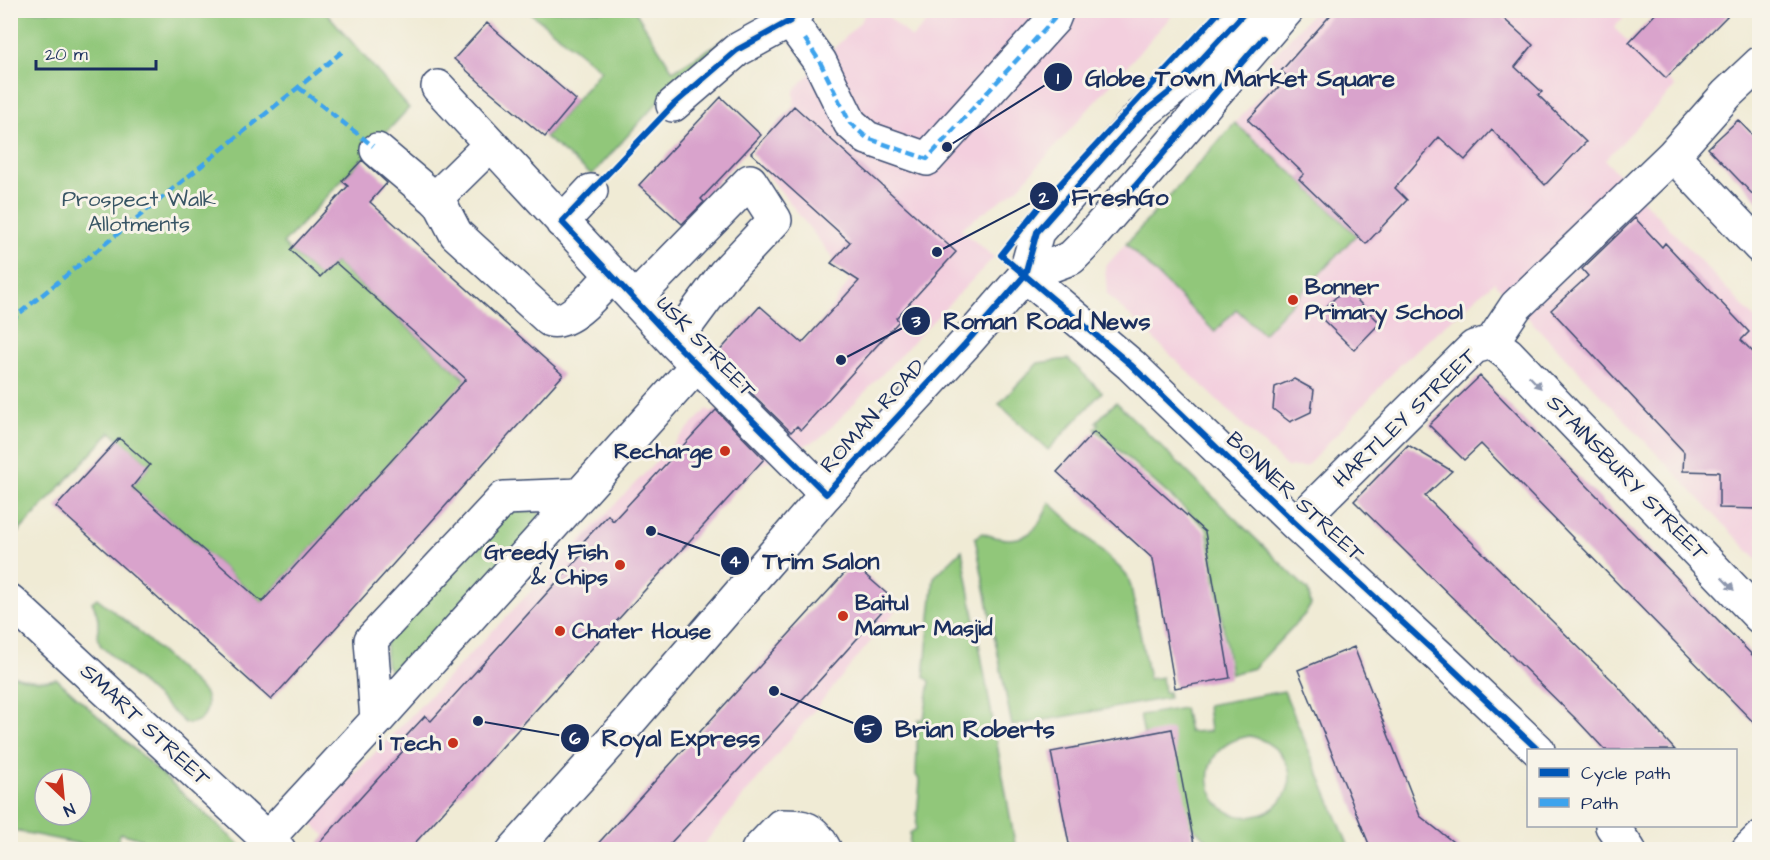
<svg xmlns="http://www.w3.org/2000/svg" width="1770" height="860" font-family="'Architects Daughter',sans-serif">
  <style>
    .built { fill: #f3cfde }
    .green { fill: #91c77a; stroke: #567b6c; stroke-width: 1.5; fill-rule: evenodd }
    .building { fill: #d9a3cc }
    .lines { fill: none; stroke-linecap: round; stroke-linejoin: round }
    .minor-casing { stroke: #3b4b70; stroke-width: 36 }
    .major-casing { stroke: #3b4b70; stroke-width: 36 }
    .minor { stroke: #fff; stroke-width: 33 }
    .major { stroke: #fff; stroke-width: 33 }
    .quiet { stroke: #3da3ed; stroke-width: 4.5; stroke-dasharray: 9 4.5; stroke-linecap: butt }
    .cycleway-casing { stroke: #f7f3e8; stroke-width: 10 }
    .cycleway { stroke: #0057b8; stroke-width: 6 }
    .oneway { fill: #8d97ae }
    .poi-dot { fill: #c8321e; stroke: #f7f3e8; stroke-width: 2 }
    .labels { text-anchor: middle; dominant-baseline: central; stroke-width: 6; stroke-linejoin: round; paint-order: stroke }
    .park-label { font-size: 22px; fill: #385565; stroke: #f7f3e8 }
    .poi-label { font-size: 22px; font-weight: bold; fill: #1b2f5e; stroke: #f7f3e8; text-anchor: start }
    .street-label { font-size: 22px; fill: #1b2f5e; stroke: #f7f3e8 }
    .leader { fill: none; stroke: #1b2f5e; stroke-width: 2 }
    .callout-dot { fill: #1b2f5e; stroke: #f7f3e8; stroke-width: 2 }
    .mark-label { font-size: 18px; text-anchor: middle; font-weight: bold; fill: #fff }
    .callout-label { font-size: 24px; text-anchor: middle; font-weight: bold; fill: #1b2f5e; stroke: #f7f3e8; stroke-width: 6; stroke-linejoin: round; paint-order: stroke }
  </style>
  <rect width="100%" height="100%" fill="#f7f3e8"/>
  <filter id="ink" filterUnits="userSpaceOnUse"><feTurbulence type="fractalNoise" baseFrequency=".0167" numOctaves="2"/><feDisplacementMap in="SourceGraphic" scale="12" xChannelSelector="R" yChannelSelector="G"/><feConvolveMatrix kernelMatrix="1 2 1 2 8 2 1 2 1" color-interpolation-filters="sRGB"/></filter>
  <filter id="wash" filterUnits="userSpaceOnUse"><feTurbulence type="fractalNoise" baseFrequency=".008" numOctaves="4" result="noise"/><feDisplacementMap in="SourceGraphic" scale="24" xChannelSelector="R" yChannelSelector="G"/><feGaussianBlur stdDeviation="1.35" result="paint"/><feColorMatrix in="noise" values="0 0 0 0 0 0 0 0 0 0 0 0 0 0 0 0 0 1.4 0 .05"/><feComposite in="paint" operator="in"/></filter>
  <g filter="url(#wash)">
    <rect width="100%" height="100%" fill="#f0ebd5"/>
    <!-- built -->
    <path class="built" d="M867 11H882L912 38 937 11H1176L1018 188 960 229 994 257 821 438 758 466 409 849H340L309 821 707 409 744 437 850 280 754 157 798 111 794 106V90L861 21Z
      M1314 11H1629L1614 28 1675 87 1605 160 1759 323V562L1494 282 1401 364 1306 467H1287L1107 294 1105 267 1281 72 1269 61Z
      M853 564 898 608 700 849 593 850Z"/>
    <!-- green -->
    <path class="green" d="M10 11H325L409 108 283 244 320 277 335 262 466 380 262 602 132 487 150 465 111 432 11 540Z
      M528 11H635L673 71 727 38 675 83 592 175 545 137 601 70Z
      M1235 123 1299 179 1356 235 1263 334 1236 309 1215 332 1126 244Z
      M1068 359 1102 392 1048 450 999 404 1038 363Z
      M1116 402 1308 590 1311 605 1304 615 1254 668 1231 674 1207 529 1095 429 1099 424 1096 422Z
      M1049 502 1120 568 1128 577 1131 587 1149 679 1162 677 1164 692H1168L1169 698 1012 726 975 538 982 533C1016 546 1037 539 1049 502Z
      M510 510 537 512 546 517 396 681 386 664V640Z
      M962 550 1016 849H909L910 833 916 829 920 781 916 775 918 720 924 718 930 681 924 677 934 577Z
      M97 598 137 630 204 692C212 708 204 725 185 723L101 646C95 636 99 632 98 621 98 614 95 609 92 602Z
      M10 674C27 681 39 682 57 679L244 849H139L141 839 120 833 116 849H105L11 830ZM45 779H81V815H45Z
      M1284 691 1350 849H1218L1190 825 1144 735 1140 715 1184 708 1189 732 1210 731 1207 705ZM1250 736C1280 743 1303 772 1281 801 1274 809 1264 815 1254 816 1203 824 1186 746 1250 736Z"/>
    <g id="blocks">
      <!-- building -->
      <path class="building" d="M1335 10H1494L1533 45 1515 67 1542 92 1538 95 1586 142 1545 185 1492 130 1465 160 1439 137 1395 188 1407 200 1366 244 1299 179 1304 174 1248 120 1288 77 1281 71Z
        M1659 10H1733L1666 78 1629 42Z
        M487 23 576 100 545 137 486 88 454 59Z
        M721 97 761 135 701 199 704 202 682 224 639 185Z
        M794 106 956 252 896 318 899 321 801 430 797 426 791 432 741 383 745 379 717 354 760 306 802 343 859 281 831 263 850 242 751 153Z
        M1738 120 1760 143V202L1708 148Z
        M362 160 387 183 370 202 563 375 271 700 56 507 119 438 150 465 132 487 262 602 466 379 335 262 320 277 290 250 348 186 342 181Z
        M1635 218 1662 247 1665 243 1749 332 1741 340 1760 359V509L1719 508V472L1683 471 1684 452 1551 310 1588 276 1582 269Z
        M1345 288 1380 323 1354 350 1318 315Z
        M1480 376 1760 663V729L1481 444 1464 460 1429 425Z
        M1294 379 1314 390 1311 412 1290 422 1273 409 1275 387Z
        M716 410 764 459 414 844 409 849H314L403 751 397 746 425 716 431 721 585 551 579 546 608 515 613 521Z
        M1094 432 1205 532 1230 678 1175 688 1153 559 1057 472Z
        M1408 445 1452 471 1425 496 1614 682 1675 750H1605L1575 718 1354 501Z
        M853 564 893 599 723 787 665 849H593Z
        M1354 647 1420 816 1462 849H1371L1298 670Z
        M1172 729 1195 849H1070L1051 752Z"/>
    </g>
  </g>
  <g filter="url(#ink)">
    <use href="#blocks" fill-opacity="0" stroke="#3b4b70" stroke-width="1.5"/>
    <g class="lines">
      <defs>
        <path id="minor" d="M790 21 820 62 850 123 867 138 927 159 1053 20 1057 10
          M438 87 674 342 826 494
          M673 105 737 50 790 21 798 10
          M491 144 435 199 441 205 456 234 550 320C571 325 598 290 612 275
          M377 150 435 199
          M1673 155 1760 247
          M562 222 591 191
          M1025 275 1131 365 1296 524 1440 657 1538 750
          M635 299 750 181 775 220 725 273 674 342
          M1492 342 1516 306 1673 155 1727 94 1760 63
          M1492 342 1508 354 1760 617
          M1296 524 1474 347 1492 342
          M10 601 279 850
          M377 720 371 640 504 498 579 495
          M1612 826 1629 850
          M267 839 377 720 697 365
          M758 850 781 826C805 826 813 827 825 850
          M1748 850 1760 838"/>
        <path id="major" d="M1025 275 1071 258 1083 246 1287 10
          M514 850 628 723 826 494 965 344 1025 275 1037 232 1051 216 1142 114 1177 86 1247 10"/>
      </defs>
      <!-- minor casing -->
      <use href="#minor" class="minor-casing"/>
      <!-- major casing -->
      <use href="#major" class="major-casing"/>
      <!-- minor -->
      <use href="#minor" class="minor"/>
      <!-- major -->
      <use href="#major" class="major"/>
      <!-- quiet -->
      <path class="quiet" d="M805 39 820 62 850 123 867 138 927 159 1053 20 1057 10
        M298 87 373 146
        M10 321 343 51"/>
      <defs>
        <path id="cycleway" d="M798 10 790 21 737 50 673 105 562 222 674 342 826 494 965 344 1025 275 1037 232 1051 216 1142 114 1177 86 1247 10
          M1221 10 1040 206 1001 255 1131 365 1296 524 1440 657 1538 750
          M1118 206 1263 38"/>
      </defs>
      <!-- cycleway casing -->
      <use href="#cycleway" class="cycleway-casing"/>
      <!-- cycleway -->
      <use href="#cycleway" class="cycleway"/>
    </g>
    <!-- one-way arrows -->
    <defs><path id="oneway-solid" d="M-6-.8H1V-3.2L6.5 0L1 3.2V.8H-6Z" transform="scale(1.5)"/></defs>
    <g class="oneway">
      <use href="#oneway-solid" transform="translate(1535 382) rotate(46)"/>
      <use href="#oneway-solid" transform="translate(1728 584) rotate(46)"/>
    </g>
  </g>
  <!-- markers -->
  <g class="poi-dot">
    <circle cx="1293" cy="300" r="6"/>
    <circle cx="725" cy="451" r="6"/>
    <circle cx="620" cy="565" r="6"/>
    <circle cx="843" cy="616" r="6"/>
    <circle cx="560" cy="631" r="6"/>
    <circle cx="453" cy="743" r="6"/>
  </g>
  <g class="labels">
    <!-- park labels -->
    <g class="park-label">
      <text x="139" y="199">Prospect Walk<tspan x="139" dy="25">Allotments</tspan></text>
    </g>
    <!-- poi labels -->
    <g class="poi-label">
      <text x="1305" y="287">Bonner<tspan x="1305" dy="25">Primary School</tspan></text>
      <text x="713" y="451" text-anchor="end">Recharge</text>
      <text x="608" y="552" text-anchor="end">Greedy Fish<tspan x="608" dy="25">&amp; Chips</tspan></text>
      <text x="855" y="603">Baitul<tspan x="855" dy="25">Mamur Masjid</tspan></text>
      <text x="572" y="631">Chater House</text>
      <text x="441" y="743" text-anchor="end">i Tech</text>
    </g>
    <!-- street labels -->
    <g class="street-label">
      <text transform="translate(706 347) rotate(46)">USK STREET</text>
      <text transform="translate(873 416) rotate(-48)">ROMAN ROAD</text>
      <text transform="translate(1405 418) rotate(-44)">HARTLEY STREET</text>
      <text transform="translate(1627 478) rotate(46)">STAINSBURY STREET</text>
      <text transform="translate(1295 497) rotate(43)">BONNER STREET</text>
      <text transform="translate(145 725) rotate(43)">SMART STREET</text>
    </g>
  </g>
  <!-- callouts -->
  <path class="leader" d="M947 147L1058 77M937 252L1044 196M841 360L916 321M651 531L735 561M774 691L868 729M478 721L575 738"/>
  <g class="callout-dot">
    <circle cx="947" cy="147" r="6"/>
    <circle cx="937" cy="252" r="6"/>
    <circle cx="841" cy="360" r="6"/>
    <circle cx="651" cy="531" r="6"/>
    <circle cx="774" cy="691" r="6"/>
    <circle cx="478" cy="721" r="6"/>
    <circle cx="1058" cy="77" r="15"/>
    <circle cx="1044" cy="196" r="15"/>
    <circle cx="916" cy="321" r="15"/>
    <circle cx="735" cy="561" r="15"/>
    <circle cx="868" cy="729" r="15"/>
    <circle cx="575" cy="738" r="15"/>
  </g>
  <g class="mark-label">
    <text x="1058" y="84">1</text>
    <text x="1044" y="203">2</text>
    <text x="916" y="327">3</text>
    <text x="735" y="567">4</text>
    <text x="868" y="735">5</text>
    <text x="575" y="744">6</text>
  </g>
  <g class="callout-label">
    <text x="1240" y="86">Globe Town Market Square</text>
    <text x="1120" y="205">FreshGo</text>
    <text x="1047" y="329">Roman Road News</text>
    <text x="821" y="569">Trim Salon</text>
    <text x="975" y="737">Brian Roberts</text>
    <text x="681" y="746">Royal Express</text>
  </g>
  <!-- margin -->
  <rect width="1770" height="860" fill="none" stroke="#f7f3e8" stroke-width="36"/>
  <!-- legend -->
  <rect x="1527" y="749" width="210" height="78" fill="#f7f3e8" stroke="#9fa5b1" stroke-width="1.5"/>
  <rect x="1539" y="768" width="30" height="9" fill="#0057b8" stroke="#9fa5b1" stroke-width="1.5"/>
  <text x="1581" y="779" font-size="18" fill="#1b2f5e">Cycle path</text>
  <rect x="1539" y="798" width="30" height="9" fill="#3da3ed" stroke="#9fa5b1" stroke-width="1.5"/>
  <text x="1581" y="809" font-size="18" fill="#1b2f5e">Path</text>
  <!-- north arrow -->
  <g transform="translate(63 797) rotate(154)"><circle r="28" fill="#f7f3e8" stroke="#9fa5b1" stroke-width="1.5"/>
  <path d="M0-4.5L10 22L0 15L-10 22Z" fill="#c8321e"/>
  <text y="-9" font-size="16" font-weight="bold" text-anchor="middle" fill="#1b2f5e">N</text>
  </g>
  <!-- scale -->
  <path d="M36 60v9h120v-9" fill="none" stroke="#1b2f5e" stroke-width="3"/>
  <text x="45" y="60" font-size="18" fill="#1b2f5e" stroke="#f7f3e8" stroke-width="4.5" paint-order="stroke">20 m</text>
</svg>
